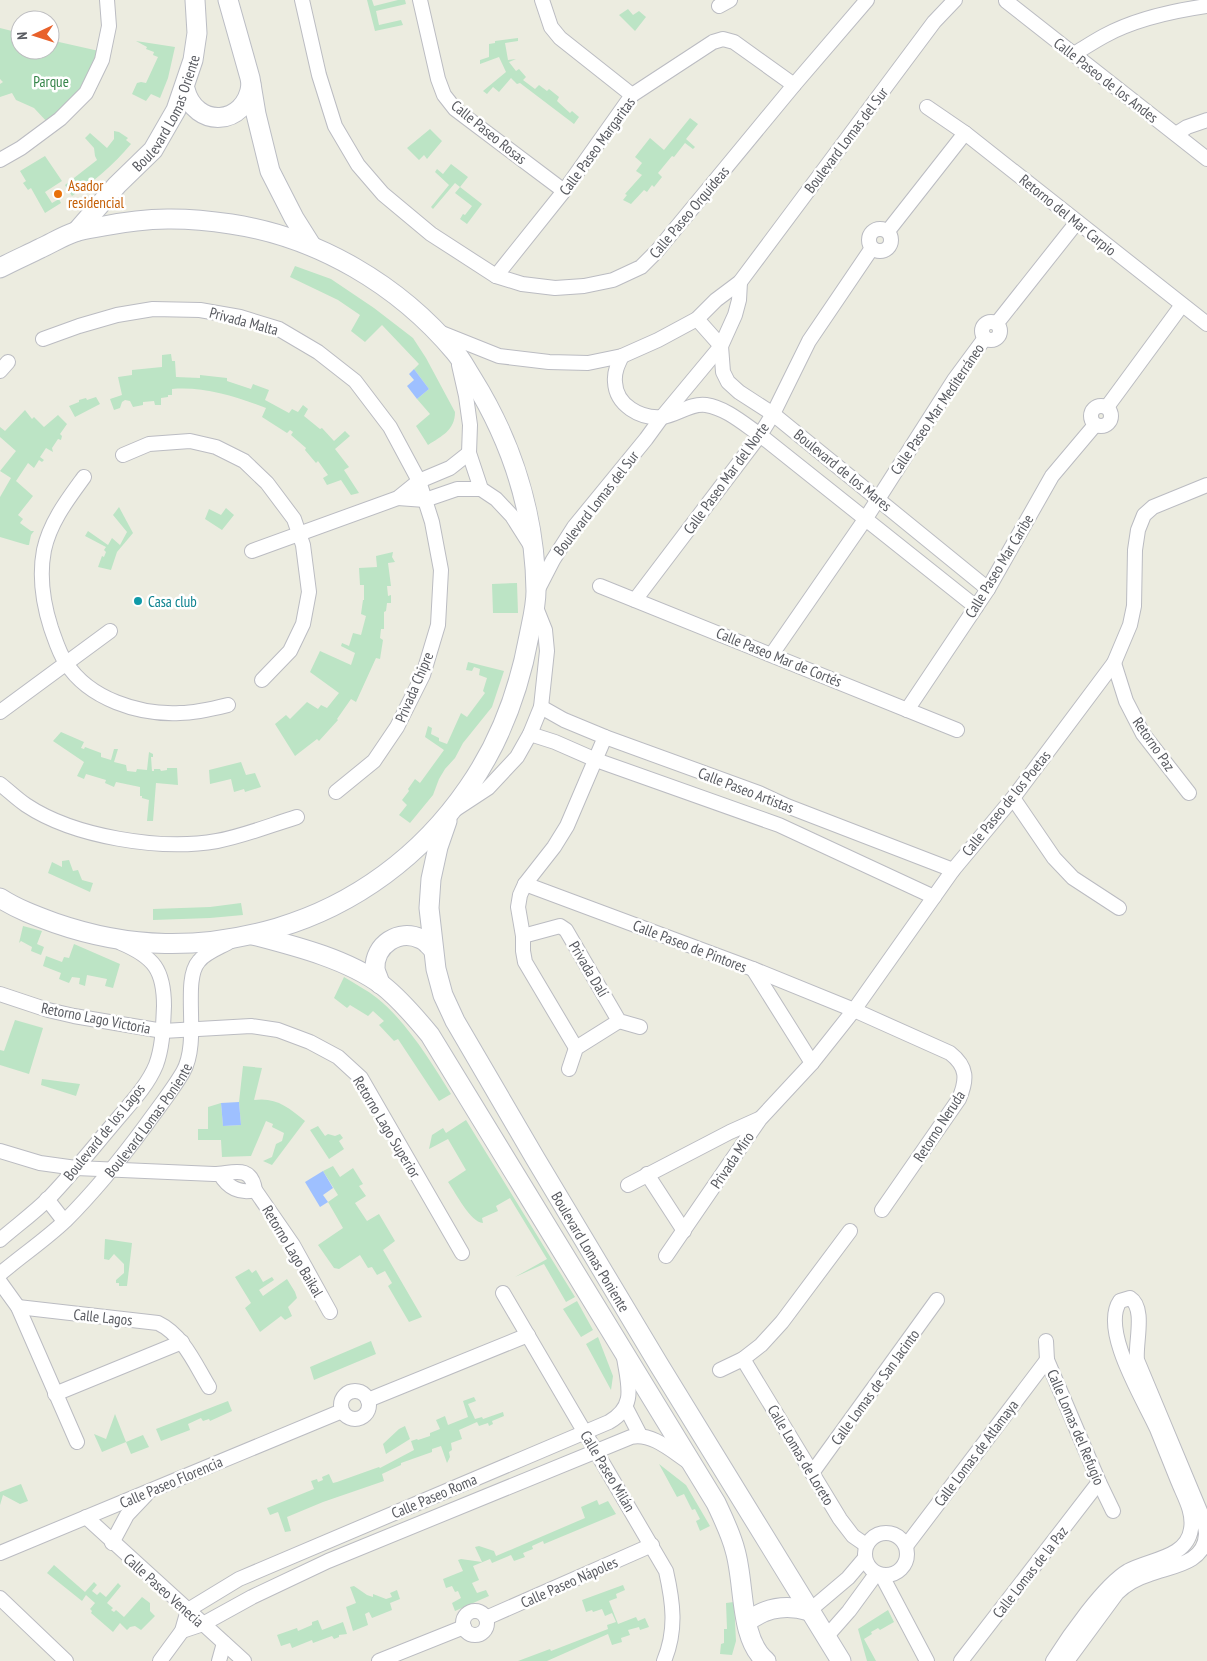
<svg xmlns="http://www.w3.org/2000/svg" width="1207" height="1661" font-family="'PT Sans Narrow',sans-serif">
  <style>
    .green { fill: #bce4c5 }
    .water { fill: #9ec0ff }
    .lines { fill: none; stroke-linecap: round; stroke-linejoin: round }
    .street-casing { stroke: #bbbcc2; stroke-width: 16 }
    .secondary-casing { stroke: #bbbdc4; stroke-width: 21 }
    .street { stroke: #fff; stroke-width: 14 }
    .secondary { stroke: #fff; stroke-width: 19 }
    .food-dot { fill: #e8710a; stroke: #fff; stroke-width: 2 }
    .culture-dot { fill: #0f9aa8; stroke: #fff; stroke-width: 2 }
    .labels { text-anchor: middle; dominant-baseline: central; stroke-width: 5; stroke-linejoin: round; paint-order: stroke }
    .street-label { font-size: 15px; fill: #595b61; stroke: #fff }
    .park-label { font-size: 15px; fill: #358549; stroke: #fff }
    .food-label { font-size: 15px; fill: #c56008; stroke: #fff; text-anchor: start }
    .culture-label { font-size: 15px; fill: #0d838f; stroke: #fff; text-anchor: start }
  </style>
  <rect width="100%" height="100%" fill="#ecece0"/>
  <!-- green -->
  <path class="green" d="M367 0H372L374 6 398 0H405L406 4 376 11 379 25 401 20 403 25 375 31Z
    M628 9 633 15 639 11 646 17 635 31 619 15Z
    M0 28 20 33V50H50V40L99 51 87 84 49 124 34 108 16 100 12 93 0 97V84L3 82 0 79Z
    M518 38V41L505 43 508 60 516 59 509 62 516 71 519 69 526 77 523 80 535 89 539 85 547 91 549 89 559 97 557 101 570 113 572 111 579 117 574 124 520 83 517 84 511 78 499 92 493 87 487 94 483 91 506 72 499 57 480 64V60L489 57V44L495 43V41Z
    M136 41 175 47 168 78 160 98 151 94 146 101 132 94 137 83 141 82 146 83 158 57 153 55 154 52 146 49 147 47Z
    M690 118 698 124 686 139 695 147 693 149 685 143 674 157 672 156 658 173 662 177 654 187 652 185 647 192 644 190 631 204 623 200 627 195 625 194 642 175 636 171 642 163 635 157 650 138 664 150Z
    M430 129 442 141 427 159 424 155 419 160 407 148Z
    M114 131 119 132 128 138 126 140 131 144C113 165 95 181 72 196L65 185 97 160 95 156 94 148 85 138 90 133 107 148 114 139Z
    M45 156 62 181 45 192 52 203 59 199 61 203 45 213 31 188 28 190 23 183 26 181 20 171Z
    M451 164 468 177 460 187 482 204 467 224 460 219 463 214 465 215 472 206 455 193 460 187 455 183 433 209 431 207 449 185 435 172 437 169 443 174Z
    M295 266 331 279 374 308 413 338 426 358 455 412C455 430 442 436 428 445L416 426 430 414 417 399 429 389 414 369 419 364 382 325 365 342 351 331 360 315 338 300 290 277Z
    M171 354 172 361H175L176 377 200 378V375L227 378V381L251 389 253 384 269 390 265 400 289 413 292 409 298 412 303 405 308 409 304 416 320 429 322 428 334 441 345 431 350 436 335 449 349 467 344 470 359 493 351 495 341 480 327 485 323 478 328 475 318 461 316 463 305 450 306 448 291 435 293 432 290 430 287 433 262 417 266 408C238 397 203 386 172 389V395H168V397L161 398V405H155L154 401 143 402V405L133 407 130 401 125 400 122 402 120 408 114 410 110 399 122 395 118 377 132 375V370L162 367V355Z
    M96 397 100 404 75 417 69 406 79 402V400L86 398 87 400Z
    M25 410 32 419 34 417 44 427 58 415 67 424 60 434 62 436 61 440 58 439 52 448 53 452 46 448 40 457 44 460 42 462 39 460 34 468 28 463 16 481 33 496 18 515 23 519 20 523 31 531H34L31 535 29 545H27L0 537V497L11 478 0 471 16 451 0 437V427L5 431Z
    M119 507 133 533 117 552 111 570 98 567 102 556 104 557 106 552 104 550 106 547 85 536 88 531 108 545 112 538 120 545 127 532 113 515Z
    M226 508 234 515 222 530 205 519 209 509 221 515Z
    M393 552 392 557 395 562 388 563 391 586H387L388 596 391 595V603H387L386 611 384 612V629H381L380 638 383 640 380 659 376 658 356 702 351 699 337 719 338 720 319 741 317 739 295 756 275 724 286 715 290 719 307 702 318 709 321 705 327 708 339 693 310 672 320 651 351 665 355 653 341 646 342 643 349 646 353 633 361 635 366 616 361 614 363 600H364V585H360L359 568 377 567 376 556Z
    M517 583 518 613H493L492 584Z
    M468 662 504 671 492 707 463 743 455 758 445 769 439 779 433 795 410 823 399 815 407 805 402 800 409 791 408 789 415 779 420 783 444 750 425 737 428 726 432 728 431 734 439 738V741L447 744 461 713 467 717 485 693 483 691 487 678 479 675 480 669 474 667 472 671 466 670Z
    M61 732 84 742 81 748 84 749 85 747 101 753V757L111 760 114 749H118L114 762 126 765 127 771 136 772 137 769 147 770 149 752 153 754V757H151L152 771H154V769H160L161 771 167 770V768H177L178 785 156 783 153 821H147L149 800 142 798V796H140V787L116 782 114 787 105 783 106 780 86 774 84 779 77 776 84 762 53 741Z
    M241 762 246 775 255 773 261 787 245 792 244 789 234 792 231 779 210 784 209 770Z
    M69 860 73 871 78 870 82 880 93 883 90 892 48 873 52 862 62 867V861Z
    M241 903 243 915 210 918 153 920V909L210 907Z
    M23 926 42 931 37 944 44 947 41 955 31 951 32 947 21 941 19 943Z
    M74 944 120 964 113 988 105 986 107 979 87 975 85 986 79 984 80 978 72 977 69 983 59 979 61 973 43 966 46 956 62 962 64 957 69 958Z
    M344 977C355 984 367 990 377 998 406 1021 432 1063 451 1094L439 1101 398 1039 394 1041 379 1025 384 1021 373 1011 368 1016 350 1005 347 1008 334 998Z
    M15 1020 43 1028 29 1074 0 1065V1050L4 1051Z
    M243 1066 262 1068 254 1100C276 1097 288 1107 305 1121L272 1165 263 1161 272 1157 276 1144 282 1141 284 1133 272 1127 273 1124 266 1121 251 1156 222 1157 221 1140H198V1129H208V1107L221 1103 223 1126 241 1125 239 1102Z
    M42 1079 80 1084 76 1096 41 1085Z
    M466 1120 575 1297 566 1302 544 1264 515 1277 547 1259 510 1198 496 1206 498 1211 482 1218 483 1223C470 1222 456 1193 448 1182L466 1170 448 1139 429 1149 432 1135 443 1128 446 1133Z
    M318 1126 325 1136 328 1134 335 1136 340 1134 343 1138 339 1141 344 1149 329 1159 310 1130Z
    M333 1166 340 1177 353 1168 363 1184 359 1186 366 1196 355 1203 367 1221 379 1214 395 1241 383 1250 422 1317 409 1322 388 1286 392 1283 385 1271 377 1275 372 1267 368 1268 360 1255 339 1269 334 1268 318 1245 343 1228 328 1202 338 1195 323 1171Z
    M105 1239 132 1243 127 1286H119V1283H116V1280L124 1273V1264L114 1254 109 1260 104 1259Z
    M249 1269 252 1273 256 1270 263 1282 272 1277 274 1280 259 1290 263 1296 287 1279 295 1292 297 1298 288 1307 292 1316 285 1320 281 1316 260 1332 245 1308 251 1303 235 1277Z
    M577 1301 593 1330 581 1337 563 1309Z
    M598 1337 613 1376 611 1390 586 1344Z
    M371 1341 376 1354 314 1380 310 1367Z
    M474 1397 476 1401 468 1404 475 1419 482 1417 483 1419 503 1412 504 1416 492 1421 493 1424 489 1426 488 1423 479 1426 477 1422 459 1430 462 1439 451 1443 452 1450 449 1452 450 1457 447 1463 441 1446 432 1449V1452L401 1463V1465L382 1474 384 1481 323 1502 287 1517 291 1531 285 1532 278 1512 270 1515 267 1508 314 1489 311 1481 317 1479 318 1482 323 1480 322 1477 329 1474 333 1483 337 1482 379 1467 380 1468 414 1450 411 1441 417 1439 418 1440 430 1436V1433L440 1429 436 1420 445 1416 448 1425 468 1417 463 1401Z
    M228 1401 232 1411 210 1421 209 1419 203 1421 201 1418 188 1424 190 1430 161 1441 156 1429Z
    M115 1414 126 1442 143 1435 149 1447 131 1454 126 1442 102 1452 94 1434 106 1439Z
    M405 1426 410 1439 386 1454 383 1444 399 1429Z
    M659 1464 686 1485 710 1526 700 1531 696 1521 700 1519 695 1509 692 1510 684 1494 677 1497Z
    M21 1484 28 1501 20 1504 3 1495 0 1505V1492Z
    M597 1500 599 1505 608 1501 616 1514 544 1544 543 1541 532 1546 533 1549 523 1553 525 1557 514 1561 511 1555 492 1563 490 1559 473 1566 479 1580 472 1583 477 1593 486 1590 489 1596 455 1611 452 1603 461 1598 458 1591 455 1592 452 1586 446 1588 443 1579 463 1571 458 1560 461 1559 482 1562 475 1547 479 1546 494 1551 496 1556 585 1518 581 1507Z
    M54 1565 85 1592 94 1582 97 1585 92 1591 97 1595 100 1592 106 1597 118 1583 121 1586 107 1603 113 1608 111 1610 114 1612 116 1610 124 1617 142 1597 150 1603V1611L155 1616 141 1630 135 1626 130 1627 127 1630 120 1623 113 1632 91 1613 92 1611 90 1609 95 1603 86 1595 82 1601 47 1573Z
    M623 1585 625 1590 616 1594 617 1598 609 1601 618 1624 636 1617 638 1621 645 1618 649 1627 640 1630 639 1627 628 1630 630 1635 621 1638 622 1642 612 1645 608 1634 547 1661H518L550 1649 551 1651 608 1629 607 1625 616 1622 612 1613 605 1616 602 1609 593 1612 592 1610 586 1612 582 1600Z
    M354 1586 367 1595 373 1597V1594L386 1599 392 1597 390 1593 397 1590 400 1599 390 1603 392 1610 372 1618 369 1612 365 1614 368 1625 353 1631 346 1607 356 1603 350 1587Z
    M734 1602 736 1641 732 1655 720 1654 721 1644 724 1643V1629H727L726 1603Z
    M888 1610 894 1622 880 1630 878 1628 871 1632 872 1634 864 1639 876 1661H867L858 1629Z
    M318 1620 322 1630 343 1622 347 1634 339 1635V1637L334 1639 332 1636 313 1643 312 1640 292 1648 290 1643 281 1646 277 1635 297 1628 298 1631 312 1625V1622Z"/>
  <!-- water -->
  <path class="water" d="M414 369 429 389 417 399 407 386 414 380 409 374Z
    M239 1102 241 1125 223 1126 221 1103Z
    M323 1171 333 1188 323 1195 328 1202 320 1207 305 1182Z"/>
  <g class="lines">
    <defs>
      <g id="street">
        <path d="M302 0 319 75 335 126 358 165 383 194 431 234 496 276 522 284 555 288 584 286 613 280 641 267 657 251 794 85 867 0"/>
        <path d="M420 0 438 79 444 95 455 109 564 191"/>
        <path d="M542 0 551 27 560 38 632 95"/>
        <path d="M1006 1 1207 159"/>
        <path d="M719 6 730 0"/>
        <path d="M1074 54C1084 48 1093 42 1104 36 1135 19 1172 11 1207 6"/>
        <path d="M927 107 965 133 1207 324"/>
        <path d="M1176 134 1187 127 1207 120"/>
        <path d="M0 160 21 148 60 119 86 93 102 60 109 26 107 0"/>
        <circle cx="880" cy="240" r="11"/>
        <path d="M888 231 965 133"/>
        <path d="M496 276 564 191 632 95 713 42 723 39 734 42 794 85"/>
        <path d="M697 319 721 346 723 372 728 382 739 392 773 414 988 589"/>
        <circle cx="991" cy="331" r="9"/>
        <path d="M997 323 1077 222"/>
        <path d="M439 332 499 356 549 362 588 363 622 356 658 340 697 319 716 300 740 282 934 22 955 0"/>
        <path d="M43 339 79 326 117 315 153 309 200 310 240 317 279 329 318 352 355 381 390 427 419 481 432 522 441 570 438 625 423 675 397 727 374 761 336 792"/>
        <path d="M622 356C618 364 614 372 615 382 616 405 640 419 662 417 677 415 690 403 706 405 726 408 744 424 760 435L976 607"/>
        <path d="M459 365 466 396 470 425 469 453 481 489 496 499 512 516 531 546"/>
        <path d="M0 371 8 362"/>
        <circle cx="1101" cy="416" r="10"/>
        <path d="M1107 407 1182 305"/>
        <path d="M123 455 149 444 190 441 216 447 244 461 267 483 294 519 303 545 309 592 303 624 290 651 262 680"/>
        <path d="M84 477C68 499 50 522 44 550 39 576 43 603 51 628 55 639 59 653 66 663 89 699 139 715 180 713 196 713 212 709 228 705"/>
        <path d="M398 498 425 500 457 489H481"/>
        <path d="M252 551 398 498 419 481 450 468 469 453"/>
        <path d="M600 586 957 730"/>
        <path d="M536 593 553 560 574 527 646 439 662 417 721 346 735 315 739 300 740 282"/>
        <path d="M635 600 760 435 773 414 809 341 872 248"/>
        <path d="M772 654 866 518 954 380 985 338"/>
        <path d="M1114 663 1126 701 1143 734 1189 793"/>
        <path d="M541 707 564 720 605 737 759 793 787 806 953 870"/>
        <path d="M907 710 988 589 1052 476 1095 425"/>
        <path d="M0 712 110 631"/>
        <path d="M530 734 555 742 596 760 779 825 934 897"/>
        <path d="M0 784C9 791 17 799 26 805 74 837 161 851 217 841 244 836 271 825 297 817"/>
        <path d="M1013 798 1054 858 1073 878 1119 908"/>
        <path d="M456 809 488 788 517 757 530 734 541 707 547 651 545 630 535 605"/>
        <path d="M525 884 753 969 854 1010 950 1053C968 1067 967 1080 959 1099L882 1210"/>
        <path d="M523 936 560 926 566 930 619 1021 640 1027"/>
        <path d="M753 969 812 1063"/>
        <path d="M0 994 48 1010 74 1016 163 1031 251 1026 278 1030 310 1042 338 1057 361 1078 462 1253"/>
        <path d="M576 1048 525 962 523 951V936L518 907 520 895 525 884 554 847 567 826 605 737"/>
        <path d="M569 1069 576 1048 619 1021"/>
        <path d="M0 1151 40 1163 76 1168 214 1174C231 1174 251 1163 255 1190L293 1245 330 1312"/>
        <path d="M220 1174C228 1188 240 1194 255 1190"/>
        <path d="M647 1174 684 1231"/>
        <path d="M628 1185 730 1132 759 1119"/>
        <path d="M47 1199 64 1221"/>
        <path d="M0 1240C16 1226 34 1213 49 1198 72 1174 92 1149 114 1123 128 1106 147 1087 156 1065 163 1046 163 1026 164 1006 164 970 154 957 121 943"/>
        <path d="M666 1256 760 1119 812 1063 854 1010 953 870 1013 798 1114 663 1130 625 1134 606 1135 550 1138 530 1144 515 1153 507 1207 485"/>
        <path id="s1" d="M0 1274C21 1256 45 1240 65 1221 95 1191 121 1159 146 1125 158 1108 172 1091 183 1072 201 1041 181 981 199 961 206 952 221 947 231 941"/>
        <path d="M0 1282 18 1307 77 1442"/>
        <path d="M503 1293 666 1571C673 1602 677 1630 664 1661"/>
        <path d="M18 1307 158 1323C183 1335 195 1364 209 1387"/>
        <path d="M1046 1341 1047 1360 1099 1482 1113 1511"/>
        <path d="M743 1359 840 1519 853 1536 866 1545"/>
        <path d="M720 1370 743 1359 761 1345 782 1322 850 1231"/>
        <circle cx="355" cy="1405" r="14"/>
        <path d="M55 1394 182 1342"/>
        <path d="M368 1400 528 1335"/>
        <path d="M626 1408 640 1435"/>
        <path d="M812 1473 937 1300"/>
        <path d="M86 1517 244 1661"/>
        <circle cx="886" cy="1554" r="21"/>
        <path d="M112 1543 127 1515 146 1495"/>
        <path d="M906 1546 1047 1360"/>
        <path d="M0 1553 342 1411"/>
        <path d="M882 1576 927 1661"/>
        <path d="M0 1598 66 1661"/>
        <path d="M809 1611 848 1578 865 1558"/>
        <circle cx="475" cy="1623" r="12"/>
        <path d="M486 1618 652 1545"/>
        <path d="M182 1631 203 1624 252 1597 328 1561 631 1437C652 1432 673 1452 690 1463"/>
        <path d="M827 1636 849 1611 876 1574"/>
        <path d="M160 1661 182 1631 188 1610 239 1579 609 1422C637 1406 628 1385 624 1357"/>
        <path d="M219 1661 224 1643"/>
        <path d="M379 1661 464 1627"/>
        <path d="M961 1661 1099 1482"/>
        <path d="M1053 1661C1068 1637 1104 1585 1128 1571 1150 1559 1187 1558 1191 1529 1194 1512 1184 1496 1178 1481 1171 1464 1164 1446 1157 1429 1144 1400 1100 1330 1120 1301L1130 1298C1146 1308 1135 1343 1137 1360L1203 1518C1204 1523 1206 1529 1206 1534 1205 1564 1171 1566 1150 1574 1137 1578 1127 1583 1117 1593L1067 1661"/>
      </g>
      <g id="secondary">
        <path d="M228 0 250 78 256 114 270 171 294 218 311 245"/>
        <path d="M185 89C195 129 246 126 251 85"/>
        <path id="s2" d="M77 231 117 185 153 150 176 110 193 60 197 33 195 0"/>
        <path d="M0 268C13 261 27 255 41 248 52 243 63 236 75 232 84 229 94 228 104 226 149 217 186 217 231 224 318 237 399 285 455 352 462 360 466 369 472 378 512 442 535 515 536 591 536 606 532 621 529 636 519 691 500 742 468 788 422 855 355 905 277 928 200 950 130 949 55 923 36 916 17 909 0 898"/>
        <path id="s3" d="M447 821 438 847 431 879 429 908 436 969 443 995 455 1021 535 1158 659 1365 841 1661"/>
        <path d="M253 935C295 946 347 959 382 985 400 999 416 1018 430 1035L716 1503C723 1518 731 1534 735 1550 745 1583 739 1639 766 1661"/>
        <path d="M380 984C379 979 376 974 375 969 374 945 399 928 421 939 426 941 429 946 433 949"/>
        <path d="M747 1622C766 1607 786 1604 809 1611"/>
      </g>
    </defs>
    <!-- street casing -->
    <use href="#street" class="street-casing"/>
    <!-- secondary casing -->
    <use href="#secondary" class="secondary-casing"/>
    <!-- street -->
    <use href="#street" class="street"/>
    <!-- secondary -->
    <use href="#secondary" class="secondary"/>
  </g>
  <!-- markers -->
  <circle class="food-dot" cx="58" cy="194" r="5"/>
  <circle class="culture-dot" cx="138" cy="601" r="5"/>
  <g class="labels">
    <!-- street labels -->
    <g class="street-label">
      <text transform="translate(1106 80) rotate(38)">Calle Paseo de los Andes</text>
      <text stroke="none"><textPath href="#s2" startOffset="150">Boulevard Lomas Oriente</textPath></text>
      <text transform="translate(489 132) rotate(39)">Calle Paseo Rosas</text>
      <text transform="translate(846 140) rotate(-53)">Boulevard Lomas del Sur</text>
      <text transform="translate(597 146) rotate(-54)">Calle Paseo Margaritas</text>
      <text transform="translate(689 212) rotate(-50)">Calle Paseo Orquídeas</text>
      <text transform="translate(1068 215) rotate(39)">Retorno del Mar Carpio</text>
      <text transform="translate(244 321) rotate(15)">Privada Malta</text>
      <text transform="translate(937 409) rotate(-56)">Calle Paseo Mar Mediterráneo</text>
      <text transform="translate(843 470) rotate(39)">Boulevard de los Mares</text>
      <text transform="translate(726 478) rotate(-54)">Calle Paseo Mar del Norte</text>
      <text transform="translate(596 503) rotate(-52)">Boulevard Lomas del Sur</text>
      <text transform="translate(999 566) rotate(-59)">Calle Paseo Mar Caribe</text>
      <text transform="translate(779 657) rotate(22)">Calle Paseo Mar de Cortés</text>
      <text transform="translate(414 687) rotate(-67)">Privada Chipre</text>
      <text transform="translate(1154 744) rotate(55)">Retorno Paz</text>
      <text transform="translate(746 790) rotate(21)">Calle Paseo Artistas</text>
      <text transform="translate(1006 803) rotate(-51)">Calle Paseo de los Poetas</text>
      <text transform="translate(690 946) rotate(21)">Calle Paseo de Pintores</text>
      <text transform="translate(589 969) rotate(59)">Privada Dalí</text>
      <text transform="translate(96 1018) rotate(11)">Retorno Lago Victoria</text>
      <text stroke="none"><textPath href="#s1" startOffset="215">Boulevard Lomas Poniente</textPath></text>
      <text transform="translate(939 1126) rotate(-57)">Retorno Neruda</text>
      <text transform="translate(387 1127) rotate(59)">Retorno Lago Superior</text>
      <text transform="translate(104 1132) rotate(-51)">Boulevard de los Lagos</text>
      <text transform="translate(732 1160) rotate(-56)">Privada Miro</text>
      <text transform="translate(293 1251) rotate(59)">Retorno Lago Baikal</text>
      <text stroke="none"><textPath href="#s3" startOffset="474">Boulevard Lomas Poniente</textPath></text>
      <text transform="translate(103 1317) rotate(6)">Calle Lagos</text>
      <text transform="translate(875 1387) rotate(-54)">Calle Lomas de San Jacinto</text>
      <text transform="translate(1076 1427) rotate(67)">Calle Lomas del Refugio</text>
      <text transform="translate(976 1453) rotate(-53)">Calle Lomas de Atlamaya</text>
      <text transform="translate(801 1455) rotate(59)">Calle Lomas de Loreto</text>
      <text transform="translate(608 1471) rotate(59)">Calle Paseo Milán</text>
      <text transform="translate(171 1482) rotate(-23)">Calle Paseo Florencia</text>
      <text transform="translate(434 1496) rotate(-23)">Calle Paseo Roma</text>
      <text transform="translate(1030 1572) rotate(-52)">Calle Lomas de la Paz</text>
      <text transform="translate(569 1582) rotate(-24)">Calle Paseo Nápoles</text>
      <text transform="translate(164 1590) rotate(42)">Calle Paseo Venecia</text>
    </g>
    <!-- park labels -->
    <g class="park-label">
      <text x="51" y="81">Parque</text>
    </g>
    <!-- food labels -->
    <g class="food-label">
      <text x="68" y="185">Asador<tspan x="68" dy="17">residencial</tspan></text>
    </g>
    <!-- culture labels -->
    <g class="culture-label">
      <text x="148" y="601">Casa club</text>
    </g>
  </g>
  <!-- north arrow -->
  <g transform="translate(35 35) rotate(266)"><circle r="24" fill="#ffffff" stroke="#bdbdc0"/>
  <path d="M0-4L9 19L0 12L-9 19Z" fill="#e8612a"/>
  <text y="-8" font-size="14" font-weight="bold" text-anchor="middle" fill="#595b61">N</text>
  </g>
</svg>
